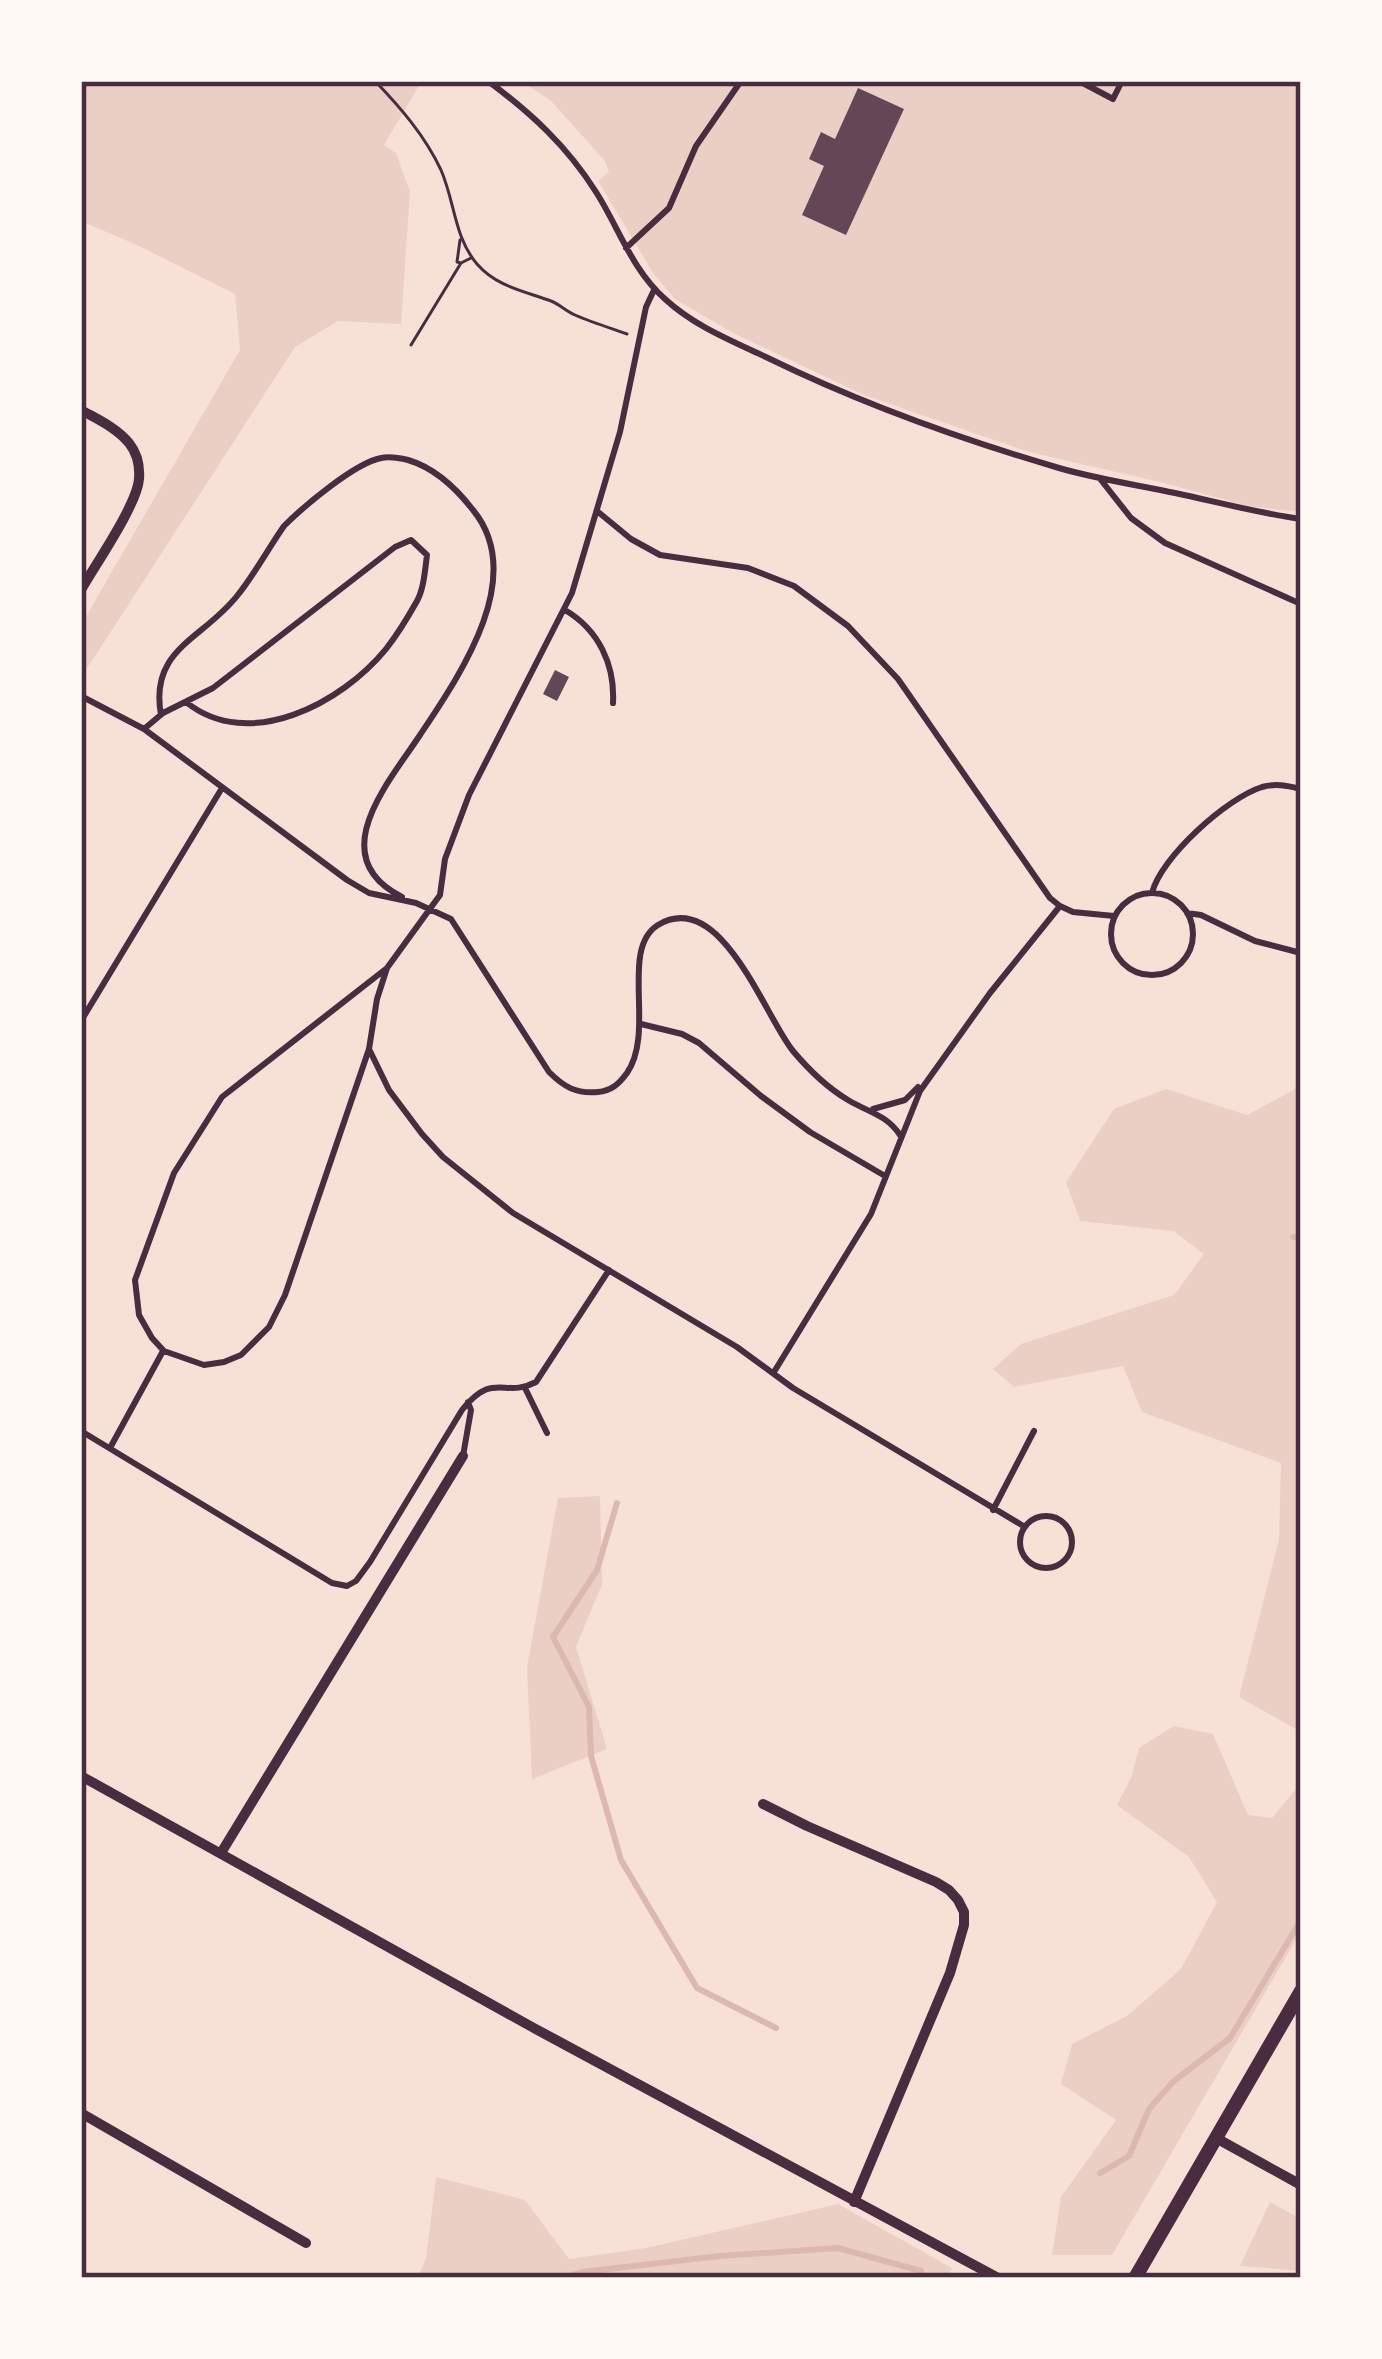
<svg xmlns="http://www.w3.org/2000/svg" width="1382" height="2359" font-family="'Fira Sans Condensed',sans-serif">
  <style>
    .green { fill: #ebcfc5 }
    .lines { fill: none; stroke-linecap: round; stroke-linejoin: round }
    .stream { stroke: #dcb8b0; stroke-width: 6 }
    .building { fill: #644757 }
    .path { stroke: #4a2c40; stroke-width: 3 }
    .service { stroke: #4a2c40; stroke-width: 6 }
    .minor { stroke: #4a2c40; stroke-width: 10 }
    .tertiary { stroke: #4a2c40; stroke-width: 14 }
    .neatline { fill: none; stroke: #4a2c40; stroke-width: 4.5 }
  </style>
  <rect width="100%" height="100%" fill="#f7e1d7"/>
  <!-- green -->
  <path class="green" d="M81 81H422L384 145 396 153 410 192 401 324 338 321 295 347 88 667 81 668V625L240 350 235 294 139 246 81 221Z
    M522 81H1301V512L1248 506 1164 483 1029 452 864 395 733 333 675 299 653 273 598 181 609 172 605 161 551 101Z
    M1301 1080V1732L1239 1697 1279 1539 1281 1463 1142 1412 1123 1366 1014 1387 993 1369 1021 1344 1174 1295 1204 1254 1173 1231 1080 1221 1066 1182 1114 1109 1166 1089 1247 1115 1294 1090Z
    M600 1496 602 1584 576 1647 607 1749 532 1779 527 1667 558 1498Z
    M1174 1726 1213 1734 1248 1815 1272 1818 1300 1784 1301 1775V1931L1112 2255H1052L1061 2197 1116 2120 1061 2084 1072 2044 1127 2016 1181 1969 1217 1902 1189 1857 1117 1805 1131 1778 1139 1748Z
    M436 2177 525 2200 569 2259 646 2248 838 2204 952 2268 947 2278H417L426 2259Z
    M1270 2202 1301 2219V2271L1240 2266Z"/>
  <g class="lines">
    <!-- stream -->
    <path class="stream" d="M1293 1237H1301
      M617 1503 597 1570 553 1637 589 1707 591 1756 621 1860 697 1988 776 2028
      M1100 2173 1129 2156 1149 2109 1174 2081 1230 2038 1301 1920
      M562 2278 582 2272 720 2256 838 2248 921 2271"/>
  </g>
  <!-- building -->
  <path class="building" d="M858 88 904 109 846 235 802 215 824 166 809 159 821 132 835 139Z
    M555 670 569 677 557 701 543 694Z"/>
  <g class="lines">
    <!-- path -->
    <path class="path" d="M375 81C401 108 425 136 441 170 455 202 454 237 477 264 497 287 524 291 551 301 559 304 566 311 575 315 591 322 610 328 627 334
      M460 240 457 262 461 263
      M411 345 461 263 471 258"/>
    <!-- service -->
    <path class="service" d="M488 81C531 113 567 146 596 192 619 228 632 270 665 299 694 326 732 341 768 358 860 403 960 439 1059 468 1097 479 1137 485 1175 493 1217 502 1258 513 1301 519
      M1079 81 1113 99 1122 81
      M626 248 669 208 696 146 741 81
      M1101 480 1131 518 1165 543 1301 604
      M597 511 631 539 660 555 748 568 794 586 848 626 898 679 1050 898 1060 906 990 993 920 1091 871 1214 774 1372
      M565 610C599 630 615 665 613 703
      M81 696 144 729 347 880 369 893 416 903 451 919 549 1072C564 1087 576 1094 598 1092 611 1091 619 1084 627 1073 656 1031 619 949 658 925 721 887 765 1017 793 1051 809 1070 826 1087 848 1100 868 1112 887 1115 900 1135
      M161 715C149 649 202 640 237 596 254 575 268 549 284 526 304 506 355 463 381 458 390 456 400 458 408 460 435 468 456 488 473 510 528 577 460 675 420 735 389 782 322 857 402 897
      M144 729 163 713 213 688 395 547 411 540 427 555C425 570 424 588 417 601 408 617 397 635 386 649 342 703 249 753 186 702
      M1152 893C1161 857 1227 798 1262 787 1276 783 1288 786 1301 789
      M1111 934a41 41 0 1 1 82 0a41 41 0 1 1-82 0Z
      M1060 906 1073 912 1114 916
      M1187 913 1201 915 1255 941 1301 953
      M387 968 222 1097 174 1173 135 1280 139 1315 152 1338 164 1351 204 1365 224 1362 241 1355 269 1327 285 1295 369 1049 377 999 387 968 440 895 445 859 469 795 572 593 620 432 646 307 654 290
      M81 1021 222 788
      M641 1024 682 1034 699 1043 761 1096 810 1132 885 1176
      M369 1049 389 1090 422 1134 443 1157 513 1213 737 1347 793 1388 1025 1527
      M873 1109 905 1100 918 1087
      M525 1388 547 1433
      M81 1431 332 1583 347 1586 356 1581 370 1562 462 1410C494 1370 504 1399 536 1382L609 1270
      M110 1448 163 1351
      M463 1456 471 1410 468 1402
      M993 1510 1034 1431
      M1020 1542a26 26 0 1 1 52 0a26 26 0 1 1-52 0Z"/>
    <!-- minor -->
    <path class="minor" d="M81 410C97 419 117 428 129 443 137 453 140 466 139 479 137 505 95 565 81 590
      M81 1776 532 2027 998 2278
      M763 1804 807 1826 936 1882 949 1890 958 1900 964 1912V1925L950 1973 854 2202
      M221 1853 463 1456
      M81 2113 306 2243
      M1216 2138 1301 2185"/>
    <!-- tertiary -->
    <path class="tertiary" d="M1135 2278 1301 1991"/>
  </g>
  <!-- border -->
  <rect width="1382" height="2359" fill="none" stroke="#fffaf5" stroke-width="168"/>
  <rect x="84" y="84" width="1214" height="2191" class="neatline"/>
</svg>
